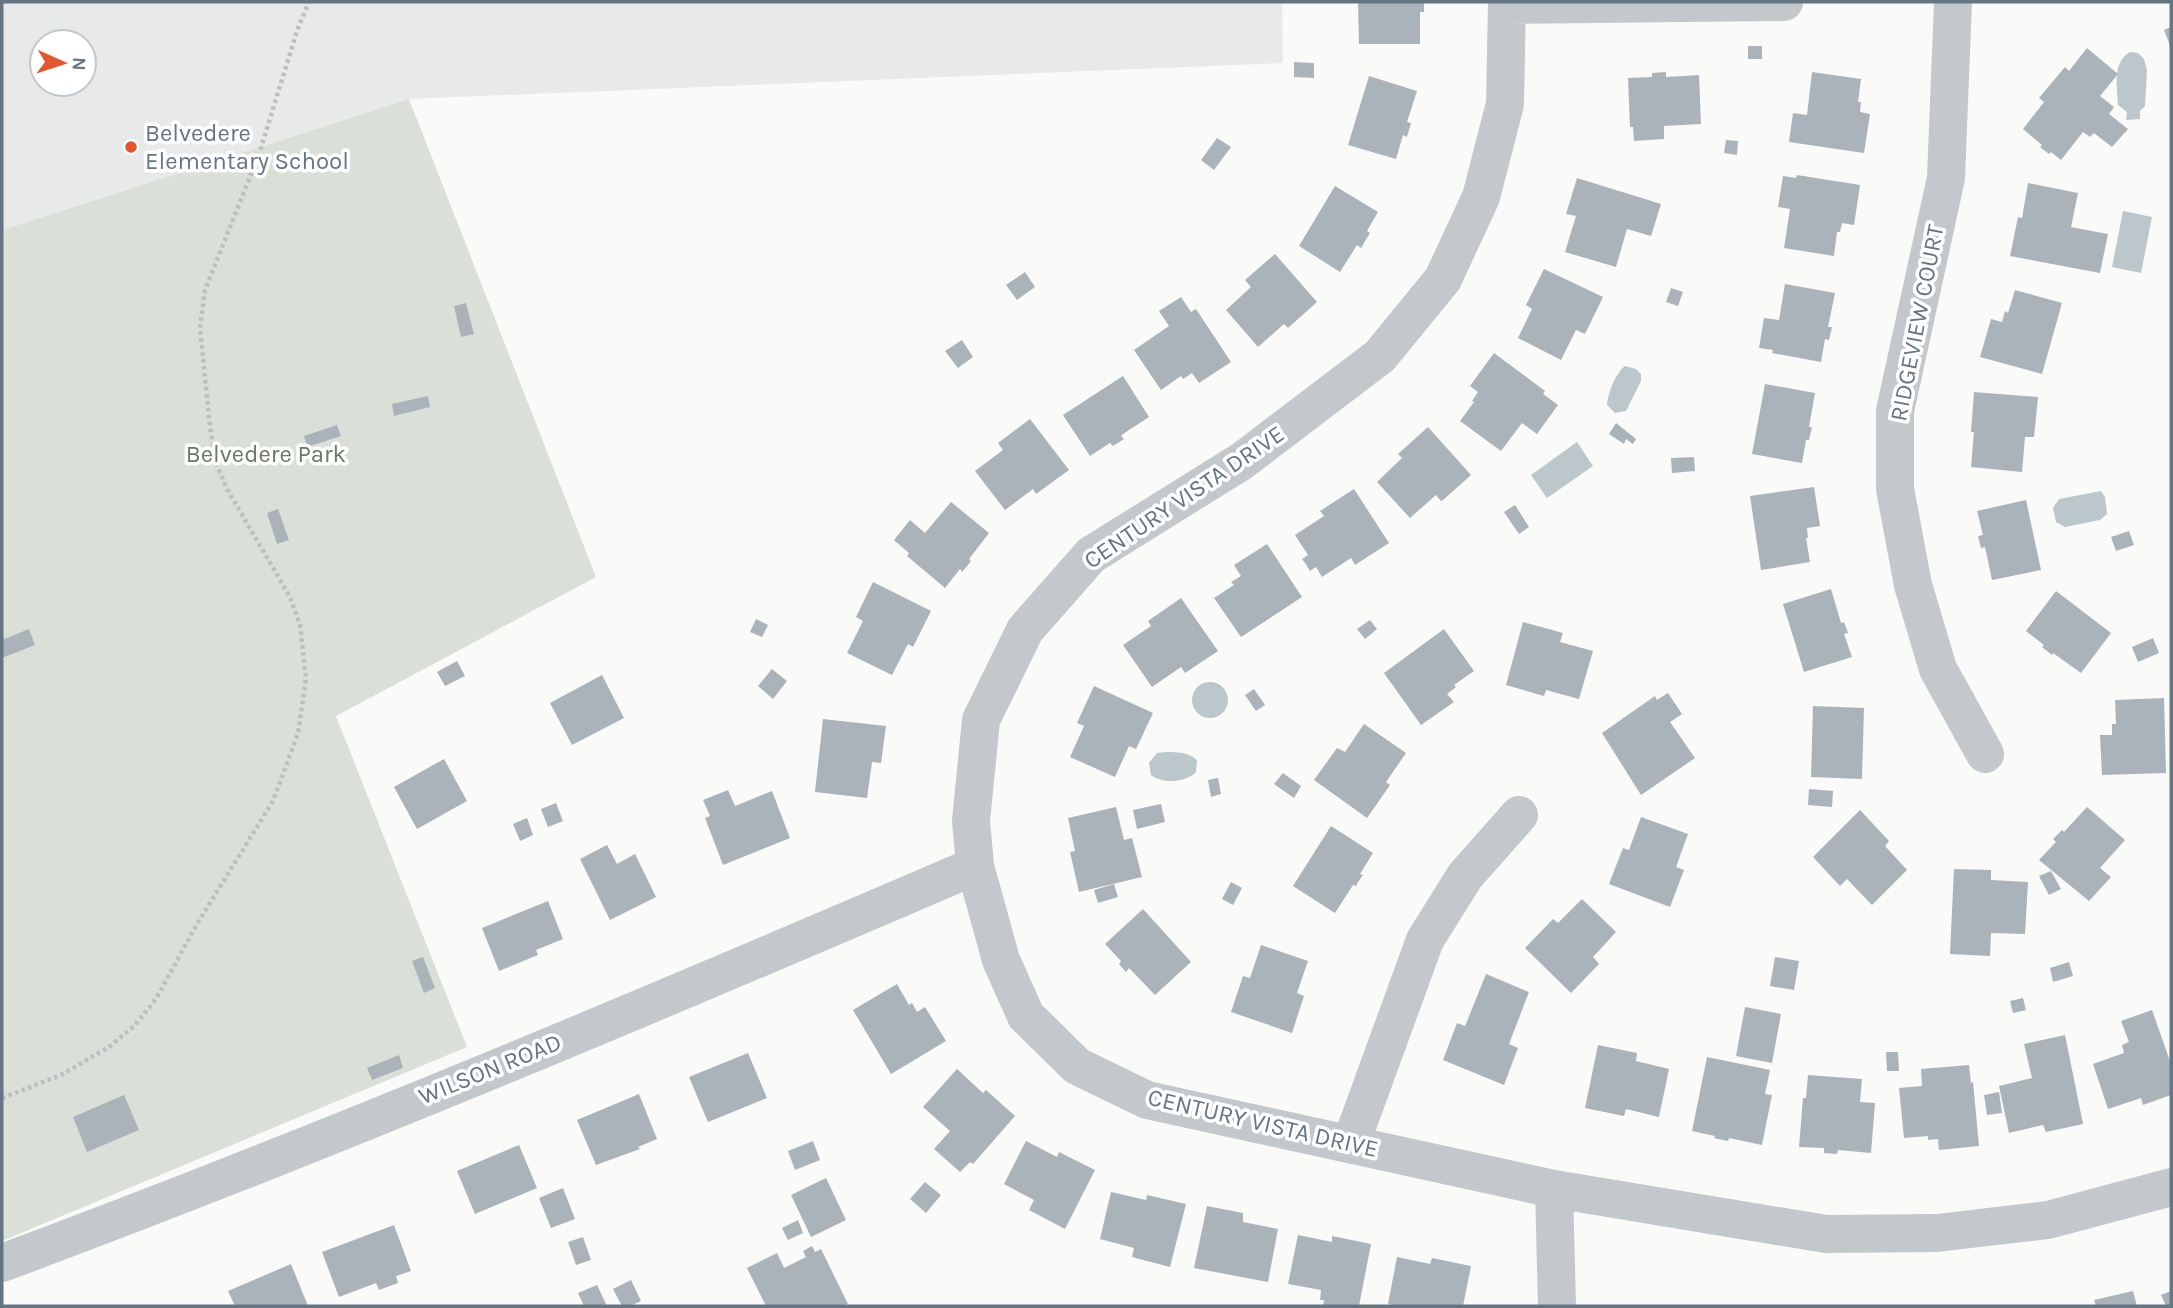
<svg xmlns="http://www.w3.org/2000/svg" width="2173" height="1308" font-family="Karla,sans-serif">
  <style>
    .built { fill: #e8e9e9; fill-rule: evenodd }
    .green { fill: #dadfd7 }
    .water { fill: #bbc7cb }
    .building { fill: #aab3b9 }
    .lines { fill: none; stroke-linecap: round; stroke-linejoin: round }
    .path { stroke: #bbbfc2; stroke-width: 4.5; stroke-dasharray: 3.5 3.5; stroke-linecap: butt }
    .minor { stroke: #c3c8cc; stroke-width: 38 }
    .poi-dot { fill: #e4572e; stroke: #fff; stroke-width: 2.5 }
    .labels { text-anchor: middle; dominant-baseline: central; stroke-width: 7; stroke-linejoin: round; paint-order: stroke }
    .poi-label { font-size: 24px; fill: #657683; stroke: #fff; text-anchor: start }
    .street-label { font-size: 24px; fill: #657683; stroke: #fff }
    .park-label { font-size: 24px; fill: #687a64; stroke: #fff }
  </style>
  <rect width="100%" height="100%" fill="#fafaf8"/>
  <!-- built -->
  <path class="built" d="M2 2H1282L1283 63 409 99 2 230ZM42 42H84V84H42Z"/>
  <!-- green -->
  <path class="green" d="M409 99 596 577 336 716 467 1047 2 1241V230Z"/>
  <!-- water -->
  <path class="water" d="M2130 52 2138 53 2144 59 2147 70 2145 106 2140 111V119L2126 120 2127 112 2118 105C2117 87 2112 62 2130 52Z
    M2123 211 2152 217 2141 273 2112 267Z
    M1625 366 1636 369 1641 374V381L1626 411 1615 413 1607 405C1608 393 1615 374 1625 366Z
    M1577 442 1593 466 1547 498 1531 475Z
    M2101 491 2105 497 2107 514 2100 520 2065 527 2056 522 2053 508 2059 499Z
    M1192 700a18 18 0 1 1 36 0a18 18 0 1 1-36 0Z
    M1166 752C1178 752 1188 752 1197 760L1196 772C1185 783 1163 784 1151 775L1149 763 1157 753Z"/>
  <!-- building -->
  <path class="building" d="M1358 2H1424V12H1420V44H1359Z
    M2171 27V48L2164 30Z
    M1748 46H1762V59H1748Z
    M2087 48 2118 74 2100 96 2114 107 2109 114 2128 129 2112 147 2094 133 2090 137 2083 132 2061 160 2051 152 2049 154 2040 147 2042 145 2023 129 2044 102 2039 98 2065 67 2069 71Z
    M1294 62 1314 63V78L1294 77Z
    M1666 72V77L1699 75 1701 124 1664 126V139L1634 141 1633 127H1630L1628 78 1652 77V73Z
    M1812 72 1861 79 1858 102H1861L1860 112 1870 114 1864 153 1789 142 1793 113 1807 115Z
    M1369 76 1417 91 1407 122 1411 123 1407 137 1403 135 1396 159 1348 145Z
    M1217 138 1231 147 1214 170 1201 160Z
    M1726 140 1738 141 1737 155 1724 153Z
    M1797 175 1860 185 1854 225 1842 223 1840 232H1837L1834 256 1784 248 1790 209 1778 207 1783 176 1796 178Z
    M1577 178 1661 204 1651 236 1627 229 1616 267 1565 252 1576 216 1566 214Z
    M2028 183 2078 193 2071 227 2108 234 2100 273 2010 256 2018 217 2022 218Z
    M1335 186 1378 212 1367 231 1370 233 1361 248 1357 245 1340 272 1299 246Z
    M1275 254 1317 302 1288 328 1284 324 1258 347 1226 310 1251 287 1245 280Z
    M1544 269 1603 297 1585 334 1576 330 1561 360 1518 338 1532 309 1526 305Z
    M1025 272 1035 287 1017 300 1006 285Z
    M1785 284 1835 293 1828 327H1832L1829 340 1825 339 1821 362 1772 353 1773 350 1759 348 1764 318 1779 320Z
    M1671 288 1683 292 1678 306 1666 302Z
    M2015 290 2062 303 2042 374 1980 357 1991 319 2002 322 2005 311 2008 313Z
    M1181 297 1191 312 1196 309 1231 362 1199 383 1192 373 1183 379 1181 376 1161 390 1134 350 1169 326 1159 311Z
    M466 303 474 334 461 337 454 306Z
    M962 340 973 357 958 368 945 351Z
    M1494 353 1545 391 1543 394 1558 405 1537 434 1522 423 1501 451 1460 421 1474 402 1472 401 1478 392 1470 386Z
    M1123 376 1149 417 1123 434 1121 436 1124 439 1113 446 1110 443 1090 456 1063 415Z
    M1765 384 1815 393 1809 427H1812L1809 440H1806L1802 463 1752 454Z
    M1974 392 2038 397 2034 437H2025L2022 472 1971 467 1974 432H1971Z
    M428 396 430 407 394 416 392 404Z
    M1030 419 1069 470 1036 494 1033 489 1005 510 975 471 1003 450 998 443Z
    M1616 423 1636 439 1633 444 1626 439 1624 444 1609 434Z
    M337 425 341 436 307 447 304 436Z
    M1428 427 1471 475 1443 500 1441 501 1436 495 1410 518 1377 482 1402 458 1398 454Z
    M1694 457 1695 471 1672 473 1671 458Z
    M1814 487 1820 526 1807 528 1808 538H1806L1810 562 1761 570 1750 496Z
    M1354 489 1389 543 1355 565 1351 558 1322 577 1316 567 1310 571 1305 563 1302 559 1308 555 1295 535 1324 516 1320 511Z
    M2026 500 2041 570 1992 580 1985 547 1981 548 1978 536 1983 535 1977 511Z
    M951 502 989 533 969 559 971 561 968 565 962 572 960 569 945 588 907 556 909 553 894 540 910 520 925 533Z
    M1515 505 1529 527 1519 534 1504 512Z
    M278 509 289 540 277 544 267 513Z
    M2129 531 2134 545 2116 551 2111 537Z
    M1267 544 1302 597 1241 637 1214 598 1234 585 1231 582 1241 576 1234 565Z
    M873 582 931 611 913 647 908 644 892 675 847 653 863 621 856 617Z
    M1831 589 1841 623 1844 622 1848 633 1844 634 1852 657 1804 672 1783 604Z
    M2056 591 2111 633 2081 673 2053 653 2052 655 2042 647 2044 645 2026 631Z
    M1181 598 1218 651 1185 673 1181 667 1152 687 1123 645 1151 626 1148 621Z
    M756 619 768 625 762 637 750 632Z
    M1370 620 1377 629 1365 639 1357 629Z
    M1523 622 1563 633 1560 642 1593 651 1579 699 1546 690 1544 696 1506 685Z
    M29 629 35 645 2 658V640Z
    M1444 629 1474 671 1454 685 1456 687 1447 694 1454 702 1421 725 1384 673Z
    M2153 638 2159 653 2138 662 2132 647Z
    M457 661 465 676 445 686 437 672Z
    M772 669 787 681 773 699 758 686Z
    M602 675 624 718 572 745 550 703Z
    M1094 686 1153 713 1136 749 1129 746 1115 777 1070 757 1084 726 1077 723Z
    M1254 689 1265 705 1256 711 1245 695Z
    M1668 693 1682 714 1670 722 1695 758 1641 795 1602 733 1655 696 1657 700Z
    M2164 698 2166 773 2102 775 2100 735H2112V724H2116L2115 700Z
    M1813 706 1864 708 1862 779 1811 777Z
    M823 719 886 726 881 763 872 762 867 798 815 792Z
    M1364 724 1406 753 1386 782 1390 785 1367 818 1314 780 1337 748 1345 752Z
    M444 759 467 801 417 829 394 787Z
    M1283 773 1301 786 1294 798 1274 784Z
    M1218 778 1221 794 1211 797 1208 780Z
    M1809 789 1833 791 1832 807 1808 805Z
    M728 790 735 806 772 791 790 838 723 865 705 818 710 816 703 800Z
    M556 803 563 821 548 827 541 809Z
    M1161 804 1165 822 1137 829 1133 810Z
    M1116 807 1124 840 1132 838 1142 877 1079 892 1070 852 1075 851 1068 818Z
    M2087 807 2125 840 2100 868 2111 877 2089 901 2039 860 2056 842 2053 839 2062 830 2064 832Z
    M1860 810 1889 841 1885 846 1907 870 1872 905 1847 879 1840 886 1813 857Z
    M1641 817 1688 834 1676 867 1684 870 1670 907 1609 884 1623 848 1629 850Z
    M527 818 533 835 520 841 513 824Z
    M1331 826 1373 853 1360 874 1363 875 1358 882 1356 886 1353 885 1335 913 1293 886Z
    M607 845 617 864 635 854 656 897 610 920 580 859Z
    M1954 869 1991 870V880L2028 882 2025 934 1991 933 1990 956 1950 954Z
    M2051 871 2061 889 2049 895 2039 876Z
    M1231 882 1242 888 1233 905 1222 899Z
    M1114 884 1118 897 1098 903 1094 890Z
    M1582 899 1616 932 1593 957 1599 964 1571 993 1525 948 1553 919 1558 923Z
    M548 901 563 939 536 950 538 955 499 971 482 928Z
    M1143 909 1191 962 1155 995 1129 968 1126 972 1119 964 1121 961 1105 944Z
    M1261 945 1308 961 1297 993 1304 996 1292 1033 1231 1012 1243 976 1250 978Z
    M423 957 435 988 424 993 412 961Z
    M1775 957 1799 961 1794 990 1770 986Z
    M2069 962 2073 976 2053 982 2050 968Z
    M1486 974 1529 992 1509 1044 1518 1048 1504 1085 1443 1060 1457 1023 1465 1026 1466 1024Z
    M897 984 909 1005 912 1003 917 1012 925 1007 946 1041 891 1074 853 1010Z
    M2023 998 2026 1010 2013 1013 2010 1001Z
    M1745 1007 1781 1014 1772 1063 1736 1056Z
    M2152 1010 2171 1064V1095L2143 1105 2141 1098 2108 1109 2093 1064 2124 1053 2122 1045 2129 1042 2121 1021Z
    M2065 1035 2083 1124 2046 1132 2043 1125 2009 1133 1999 1086 2032 1078 2024 1044Z
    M1598 1045 1637 1053 1636 1061 1669 1069 1659 1117 1626 1109 1624 1116 1585 1108Z
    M1886 1052H1898L1899 1071H1887Z
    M748 1053 767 1098 708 1122 689 1077Z
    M399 1055 403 1068 372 1080 367 1068Z
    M1707 1057 1770 1070 1765 1094 1772 1095 1762 1145 1729 1138 1728 1141 1718 1139 1714 1138 1715 1136 1692 1131Z
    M1969 1065 1971 1083 1973 1082 1979 1146 1939 1150 1938 1139 1928 1140V1136L1904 1138 1899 1088 1922 1086 1921 1069Z
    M957 1069 983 1093 986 1090 1015 1116 973 1164 970 1162 960 1172 934 1149 950 1131 923 1107Z
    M1808 1075 1862 1079 1860 1102 1875 1103 1871 1153 1838 1150 1837 1154 1824 1153V1148L1799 1147 1803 1098H1806Z
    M1999 1092 2002 1113 1987 1115 1984 1095Z
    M639 1094 657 1139 638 1147 640 1149 596 1165 577 1120Z
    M124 1095 139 1130 87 1152 73 1117Z
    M813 1141 820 1160 795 1170 788 1151Z
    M1026 1141 1057 1157 1059 1152 1095 1170 1065 1229 1029 1210 1034 1200 1004 1184Z
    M519 1145 537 1188 475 1214 457 1171Z
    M826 1178 846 1220 811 1237 791 1195Z
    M925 1182 941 1195 926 1213 910 1199Z
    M563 1188 575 1219 551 1228 539 1198Z
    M1111 1192 1146 1200 1147 1195 1186 1204 1170 1267 1132 1257 1134 1248 1100 1239Z
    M1207 1206 1243 1213V1222L1278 1229 1268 1282 1194 1268Z
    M798 1220 803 1233 788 1240 782 1228Z
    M394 1225 411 1271 396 1276 398 1283 379 1290 376 1283 339 1297 322 1252Z
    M1298 1235 1332 1242V1236L1371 1244 1359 1306H1323L1324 1300H1320L1321 1290 1288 1284Z
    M583 1237 591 1260 576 1265 568 1242Z
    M812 1246 815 1252 821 1249 848 1304 842 1306H766L747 1268 777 1253 784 1268 806 1257 803 1251Z
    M1397 1257 1430 1264 1432 1258 1471 1266 1463 1306H1399L1388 1304Z
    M291 1264 308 1306H235L228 1291Z
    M631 1280 641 1301 630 1306H622L613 1289Z
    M597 1285 607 1306H584L578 1293Z
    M2133 1291 2137 1306H2096L2094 1300Z
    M2171 1291V1306H2166L2161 1295Z"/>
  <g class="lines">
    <!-- path -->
    <path class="path" d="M2 1098 61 1075 109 1047 135 1025 156 999 197 924 273 801 298 733 306 679 300 625 290 597 227 489 216 463 210 427 200 328 205 290 259 154 298 28 309 2"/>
    <!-- minor -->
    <path class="minor" d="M1507 2 1505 104 1481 197 1443 279 1380 356 1242 461 1091 555 1025 630 981 720 971 821 975 866 1001 960 1026 1016 1077 1066 1147 1100 1554 1189 1826 1234 1937 1233 2048 1220 2171 1187
      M1953 2 1946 178 1895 411V489L1913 585 1938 669 1985 754
      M1507 5 1784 2
      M1351 1143 1425 940 1465 876 1519 815
      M1554 1189 1557 1306
      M2 1263C330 1141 654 1004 975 866"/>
  </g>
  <!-- markers -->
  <circle class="poi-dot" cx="131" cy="147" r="7"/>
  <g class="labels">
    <!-- poi labels -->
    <g class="poi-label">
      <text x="145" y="133">Belvedere<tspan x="145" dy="28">Elementary School</tspan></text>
    </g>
    <!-- street labels -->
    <g class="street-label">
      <text transform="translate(1917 323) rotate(-79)">RIDGEVIEW COURT</text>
      <text transform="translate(1184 497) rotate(-34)">CENTURY VISTA DRIVE</text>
      <text transform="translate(490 1069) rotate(-22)">WILSON ROAD</text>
      <text transform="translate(1263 1123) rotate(13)">CENTURY VISTA DRIVE</text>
    </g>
    <!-- park labels -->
    <g class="park-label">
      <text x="266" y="454">Belvedere Park</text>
    </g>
  </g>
  <!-- border -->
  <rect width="2173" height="1308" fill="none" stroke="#657683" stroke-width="7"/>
  <!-- north arrow -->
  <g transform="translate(63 63) rotate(93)"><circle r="33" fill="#ffffff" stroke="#c1c8cd" stroke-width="2"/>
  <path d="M0-5L12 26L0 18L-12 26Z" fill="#e4572e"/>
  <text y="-10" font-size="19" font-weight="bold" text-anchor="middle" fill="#657683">N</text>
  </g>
</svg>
